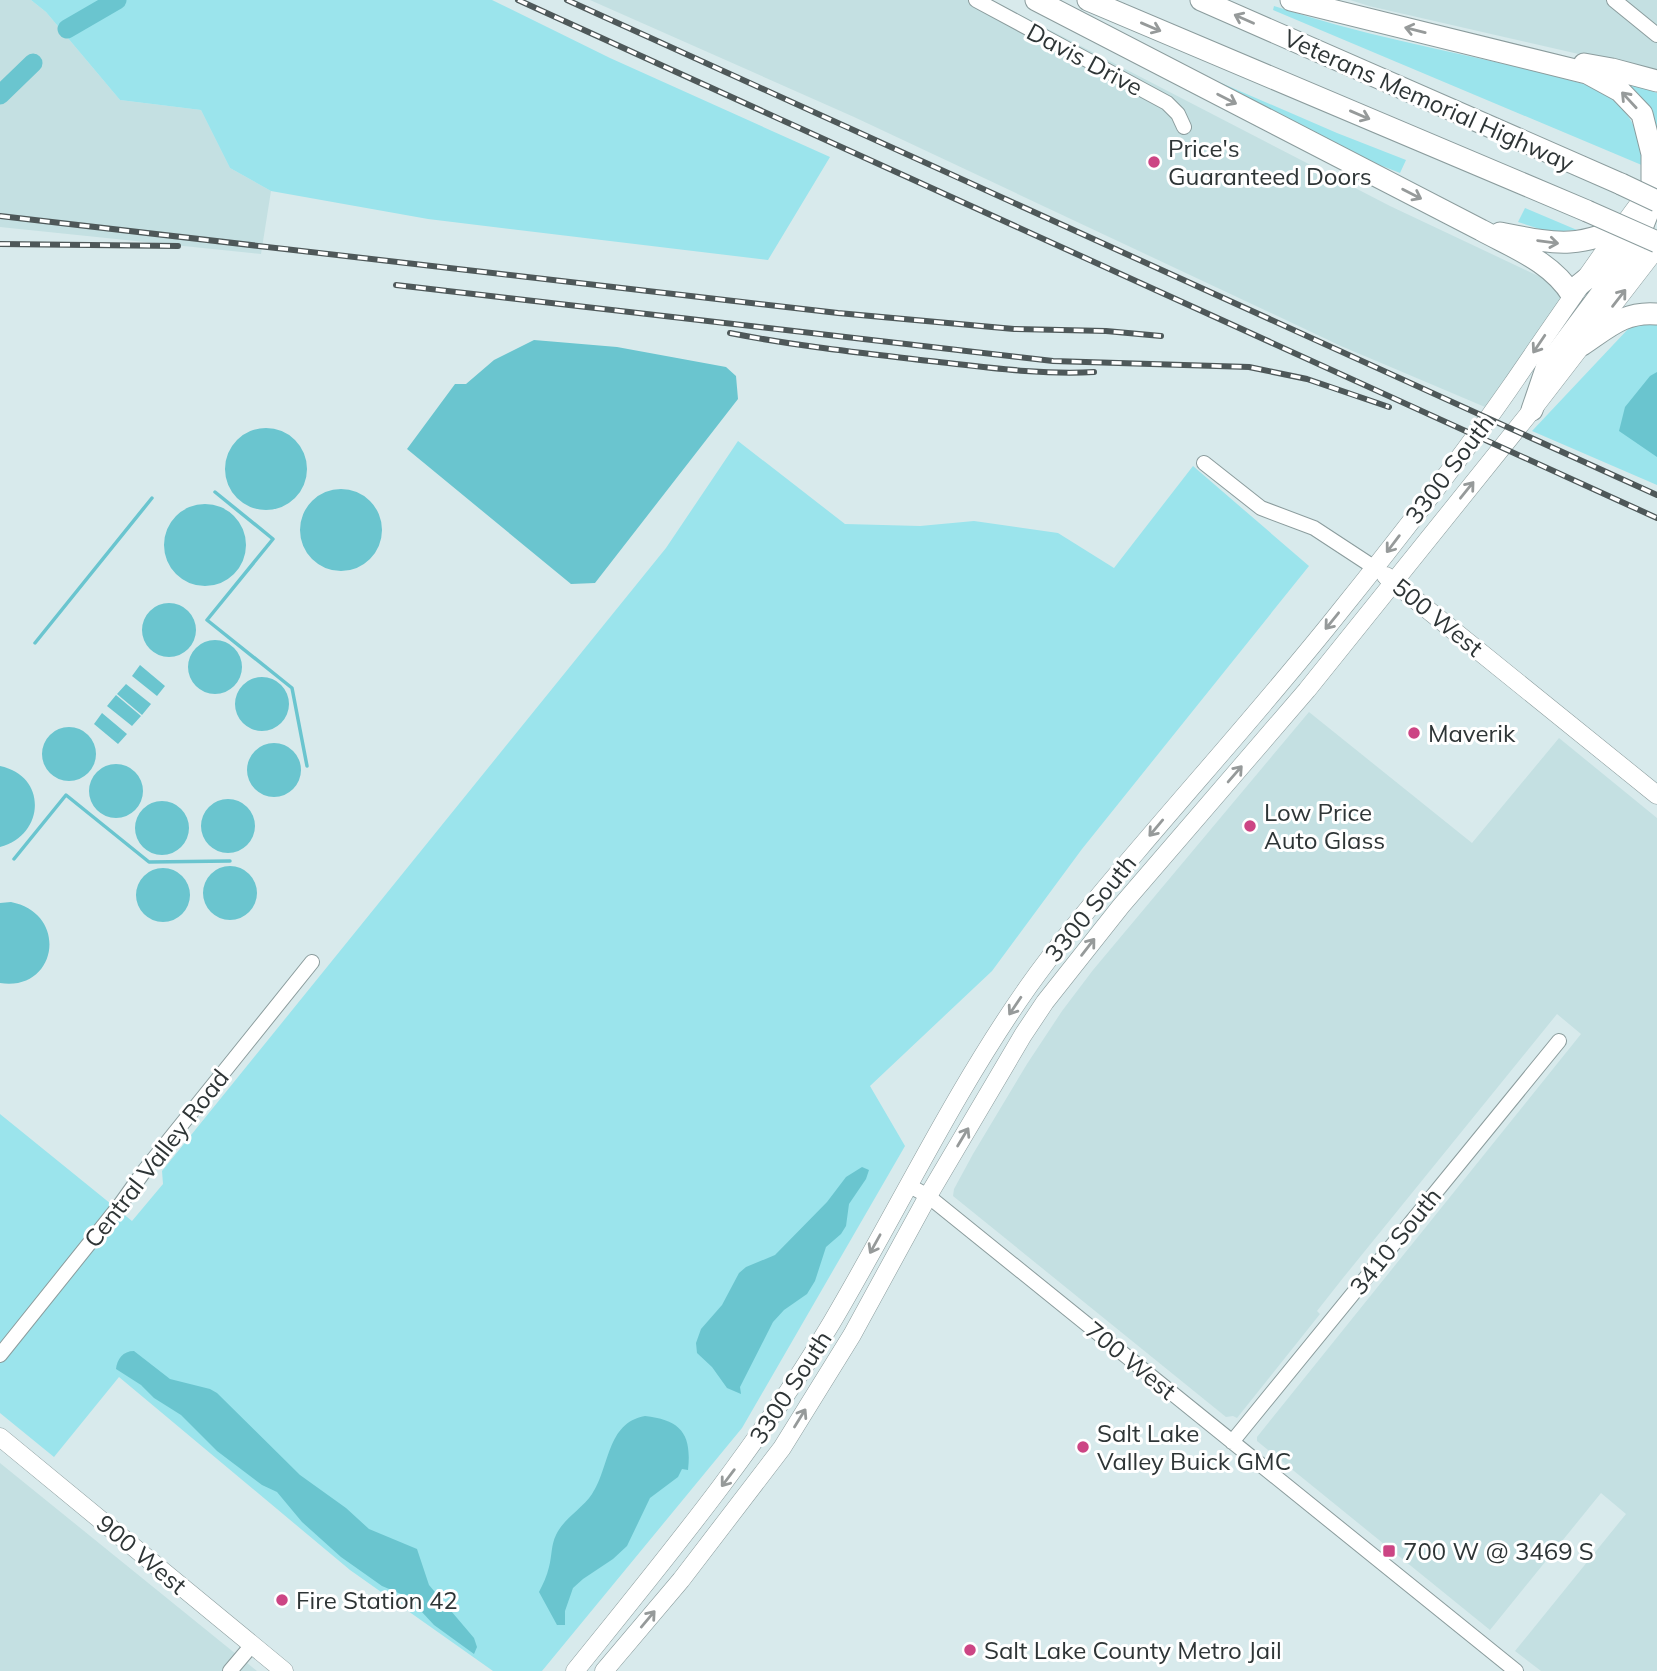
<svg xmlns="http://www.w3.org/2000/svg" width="1657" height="1671" font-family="Mulish,sans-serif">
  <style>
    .built { fill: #c4e0e2 }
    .green { fill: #9be4ec }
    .water { fill: #6ac5cf }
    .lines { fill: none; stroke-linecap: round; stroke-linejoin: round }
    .stream { stroke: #6ac5cf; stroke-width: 3.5 }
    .river { stroke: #6ac5cf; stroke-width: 19 }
    .minor-casing { stroke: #8b9c9d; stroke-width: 16 }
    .major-casing { stroke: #8b9c9d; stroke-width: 19 }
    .highway-casing { stroke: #8b9c9d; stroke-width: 23 }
    .minor { stroke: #fff; stroke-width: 14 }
    .major { stroke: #fff; stroke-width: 18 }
    .highway { stroke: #fff; stroke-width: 21 }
    .rail-casing { stroke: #4e5859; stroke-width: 6 }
    .rail { stroke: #fff; stroke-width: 3.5; stroke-dasharray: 10; stroke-linecap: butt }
    .highway-bridge-casing { stroke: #8b9c9d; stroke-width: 23; stroke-linecap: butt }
    .highway-bridge { stroke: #fff; stroke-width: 21 }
    .oneway { stroke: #969a9a }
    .poi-dot { fill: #cc4584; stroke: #fff; stroke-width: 2.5 }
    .labels { text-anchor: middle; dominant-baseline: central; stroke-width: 6; stroke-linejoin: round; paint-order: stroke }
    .street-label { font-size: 24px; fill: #2e3536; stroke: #fff }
    .poi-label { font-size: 24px; fill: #2e3536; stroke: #fff; text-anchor: start }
  </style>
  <rect width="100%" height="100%" fill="#d8eaec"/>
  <!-- built -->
  <path class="built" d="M0 0H31L46 12 120 100 201 110 230 168 271 191 261 254 0 227Z
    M590 0H992L1390 206 1568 290 1485 407 1341 346 854 117Z
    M1350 0H1657V72L1369 6Z
    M1309 712 1472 843 1559 738 1657 818V1671H1541L1515 1651 1626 1514 1601 1493 1490 1630 1257 1441V1437L1581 1034 1557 1014 1343 1278 1317 1311 1320 1314 1237 1418 1233 1416 1226 1417 953 1196 954 1189 973 1154 1027 1064 1062 1011 1093 970Z
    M0 1463 257 1671H0Z"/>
  <!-- green -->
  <path class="green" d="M31 0H492L610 58 830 157 768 260 428 219 271 191 230 168 201 110 120 100 46 12Z
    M1274 6C1378 41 1486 56 1591 86 1629 107 1638 124 1644 166L1273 10Z
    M1191 70 1337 133 1406 160 1400 173 1372 162Z
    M1626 81 1657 93V130L1652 117Z
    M1525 208 1577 230 1549 232 1518 222Z
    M1657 322V485L1532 431 1629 328 1627 326Z
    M738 441 845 524 920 526 974 521 1058 533 1114 568 1193 466 1309 566 1082 849 992 971 870 1086 905 1146 742 1428 542 1671H493L350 1570 119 1377 54 1457 0 1413V1114L132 1221 163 1184 162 1171 666 548Z"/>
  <!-- water -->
  <path class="water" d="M534 340 617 347 726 367 736 376 738 399 595 583 571 584 407 449 455 384H466L494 360Z
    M1657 372V457L1619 431 1625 407 1650 376Z
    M225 469a41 41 0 1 1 82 0a41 41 0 1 1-82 0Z
    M300 530a41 41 0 1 1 82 0a41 41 0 1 1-82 0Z
    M164 545a41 41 0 1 1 82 0a41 41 0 1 1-82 0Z
    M142 630a27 27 0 1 1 54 0a27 27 0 1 1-54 0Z
    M188 667a27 27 0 1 1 54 0a27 27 0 1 1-54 0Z
    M140 665 165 686 157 696 132 676Z
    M235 704a27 27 0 1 1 54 0a27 27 0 1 1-54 0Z
    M126 684 151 704 142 715 117 694Z
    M116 695 141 716 132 726 107 706Z
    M102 713 127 734 118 744 94 724Z
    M42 754a27 27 0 1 1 54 0a27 27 0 1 1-54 0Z
    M247 770a27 27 0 1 1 54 0a27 27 0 1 1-54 0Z
    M89 791a27 27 0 1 1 54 0a27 27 0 1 1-54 0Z
    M0 766C48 776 45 835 0 847Z
    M201 826a27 27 0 1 1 54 0a27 27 0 1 1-54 0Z
    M135 828a27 27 0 1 1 54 0a27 27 0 1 1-54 0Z
    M203 893a27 27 0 1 1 54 0a27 27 0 1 1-54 0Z
    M136 895a27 27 0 1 1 54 0a27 27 0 1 1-54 0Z
    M11 902C70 914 57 992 0 983V903Z
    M862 1167 869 1170 866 1179 849 1204 846 1226 841 1234 826 1247 815 1281 807 1294 784 1310 773 1322 740 1387 741 1394 727 1388 712 1367 697 1353 696 1343 701 1329 722 1305 739 1273 746 1267 775 1255 827 1202 846 1177Z
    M134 1351 170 1379 210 1389 217 1393 300 1475 346 1508 369 1529 417 1549 429 1585 474 1638 477 1647 474 1654 434 1625 408 1597 382 1586 341 1557 302 1522 277 1492 262 1485 217 1451 181 1415 154 1398 141 1385 116 1369C117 1359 123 1351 134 1351Z
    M645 1416C681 1420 692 1434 688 1470L682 1469 678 1477 650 1498 627 1546 613 1559 583 1579 573 1588 565 1611V1625H557L539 1592C543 1584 547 1576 549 1567 552 1556 551 1545 556 1535 564 1518 582 1509 592 1494 610 1468 606 1423 645 1416Z"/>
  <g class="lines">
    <!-- stream -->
    <path class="stream" d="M215 492 273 539 207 620 292 688 307 766
      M35 643 152 498
      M14 859 66 795 149 862 230 861"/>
    <!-- river -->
    <path class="river" d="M67 29 117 0
      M0 95 33 63"/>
    <defs>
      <path id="minor" d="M976 0 1167 103 1178 114 1184 127
        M1614 0 1657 35
        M1204 463 1261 508 1314 528 1375 568
        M908 1185 928 1196 1516 1671
        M0 1355 120 1205 145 1170 312 962
        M1232 1442 1559 1041
        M230 1671 252 1645"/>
      <path id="major" d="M1386 576 1657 795
        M0 1437 284 1671
        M575 1671C666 1558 758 1447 832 1322 898 1210 954 1092 1028 987 1062 939 1100 894 1138 850 1206 770 1276 692 1341 610 1399 538 1456 465 1509 389 1556 321 1602 252 1653 185
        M604 1671 681 1580 782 1448 852 1335 928 1196 1023 1035 1045 1002 1121 906 1307 690 1532 410 1657 248"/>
      <path id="highway" d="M1036 0 1481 230C1514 248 1552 262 1572 295
        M1088 0 1587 211
        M1201 0 1621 184
        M1291 0 1587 73 1620 91 1642 114 1652 154V186L1647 215 1633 251 1547 366 1532 410
        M1584 64 1612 69 1657 81
        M1500 233C1561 245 1577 249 1635 222
        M1579 285 1632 242
        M1582 345C1608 328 1624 311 1657 314"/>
    </defs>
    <!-- minor casing -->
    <use href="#minor" class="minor-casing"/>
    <!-- major casing -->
    <use href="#major" class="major-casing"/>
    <!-- highway casing -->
    <use href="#highway" class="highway-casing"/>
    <!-- minor -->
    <use href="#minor" class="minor"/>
    <!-- major -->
    <use href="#major" class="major"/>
    <!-- highway -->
    <use href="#highway" class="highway"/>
    <defs>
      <path id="rail" d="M518 0 1657 518
        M567 0 1657 495
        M0 216 838 313 1014 329 1106 331 1161 336
        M0 244 178 246
        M396 285 1053 361 1249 367 1307 379 1389 407
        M730 333C796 346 863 353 930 361 985 367 1039 375 1094 372"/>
    </defs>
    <!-- rail casing -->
    <use href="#rail" class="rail-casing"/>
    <!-- rail -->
    <use href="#rail" class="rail"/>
    <defs>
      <path id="highway-bridge" d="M1621 184 1657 201
        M1587 211 1657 242"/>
    </defs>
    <!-- highway-bridge casing -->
    <use href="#highway-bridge" class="highway-bridge-casing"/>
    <!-- highway-bridge -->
    <use href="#highway-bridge" class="highway-bridge"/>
  </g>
  <!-- one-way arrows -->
  <defs><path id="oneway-shaft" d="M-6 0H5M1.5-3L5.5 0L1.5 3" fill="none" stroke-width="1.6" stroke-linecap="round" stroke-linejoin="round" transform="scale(1.75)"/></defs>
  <g class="oneway">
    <use href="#oneway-shaft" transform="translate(1244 19) rotate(-156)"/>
    <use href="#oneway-shaft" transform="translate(1151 27) rotate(23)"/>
    <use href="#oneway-shaft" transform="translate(1415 30) rotate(-166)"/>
    <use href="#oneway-shaft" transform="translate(1227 99) rotate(27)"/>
    <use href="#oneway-shaft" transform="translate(1629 100) rotate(-133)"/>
    <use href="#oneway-shaft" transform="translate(1360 115) rotate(23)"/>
    <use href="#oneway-shaft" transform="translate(1412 194) rotate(27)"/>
    <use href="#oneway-shaft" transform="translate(1548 242) rotate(8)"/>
    <use href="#oneway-shaft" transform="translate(1619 298) rotate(-52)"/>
    <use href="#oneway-shaft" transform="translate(1539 344) rotate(124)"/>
    <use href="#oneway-shaft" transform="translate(1467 490) rotate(-51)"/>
    <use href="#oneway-shaft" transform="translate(1393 544) rotate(127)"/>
    <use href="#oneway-shaft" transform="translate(1332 621) rotate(129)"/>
    <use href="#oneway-shaft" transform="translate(1235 774) rotate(-49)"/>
    <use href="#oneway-shaft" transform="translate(1156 828) rotate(130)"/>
    <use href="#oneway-shaft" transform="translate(1088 947) rotate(-52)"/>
    <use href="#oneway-shaft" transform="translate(1015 1006) rotate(124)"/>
    <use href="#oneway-shaft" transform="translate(963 1137) rotate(-59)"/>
    <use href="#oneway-shaft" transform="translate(875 1244) rotate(119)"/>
    <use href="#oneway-shaft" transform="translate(800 1418) rotate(-58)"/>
    <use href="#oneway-shaft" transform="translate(728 1478) rotate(127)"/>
    <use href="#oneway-shaft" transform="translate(648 1619) rotate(-50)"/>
  </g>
  <!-- markers -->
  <g class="poi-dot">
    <circle cx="1154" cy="162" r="7"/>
    <circle cx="1414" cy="733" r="7"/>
    <circle cx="1250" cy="826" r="7"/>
    <circle cx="1083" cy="1447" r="7"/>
    <rect x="1382" y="1544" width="14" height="14" rx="3.5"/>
    <circle cx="282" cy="1600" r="7"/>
    <circle cx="970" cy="1650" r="7"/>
  </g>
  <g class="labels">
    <!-- street labels -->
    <g class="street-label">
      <text transform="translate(1085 59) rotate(28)">Davis Drive</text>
      <text transform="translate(1429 100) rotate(24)">Veterans Memorial Highway</text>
      <text transform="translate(1449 469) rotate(-53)">3300 South</text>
      <text transform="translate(1438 617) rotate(39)">500 West</text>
      <text transform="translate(1090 908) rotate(-51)">3300 South</text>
      <text transform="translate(156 1158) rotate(-52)">Central Valley Road</text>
      <text transform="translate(1395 1241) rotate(-51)">3410 South</text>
      <text transform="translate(1131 1360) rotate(39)">700 West</text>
      <text transform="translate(790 1387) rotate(-57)">3300 South</text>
      <text transform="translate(142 1554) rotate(40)">900 West</text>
    </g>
    <!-- poi labels -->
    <g class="poi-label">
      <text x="1168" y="148">Price's<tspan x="1168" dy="28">Guaranteed Doors</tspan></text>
      <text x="1428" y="733">Maverik</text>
      <text x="1264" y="812">Low Price<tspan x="1264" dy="28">Auto Glass</tspan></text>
      <text x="1097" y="1433">Salt Lake<tspan x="1097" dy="28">Valley Buick GMC</tspan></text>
      <text x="1403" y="1551">700 W @ 3469 S</text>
      <text x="296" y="1600">Fire Station 42</text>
      <text x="984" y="1650">Salt Lake County Metro Jail</text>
    </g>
  </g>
</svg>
